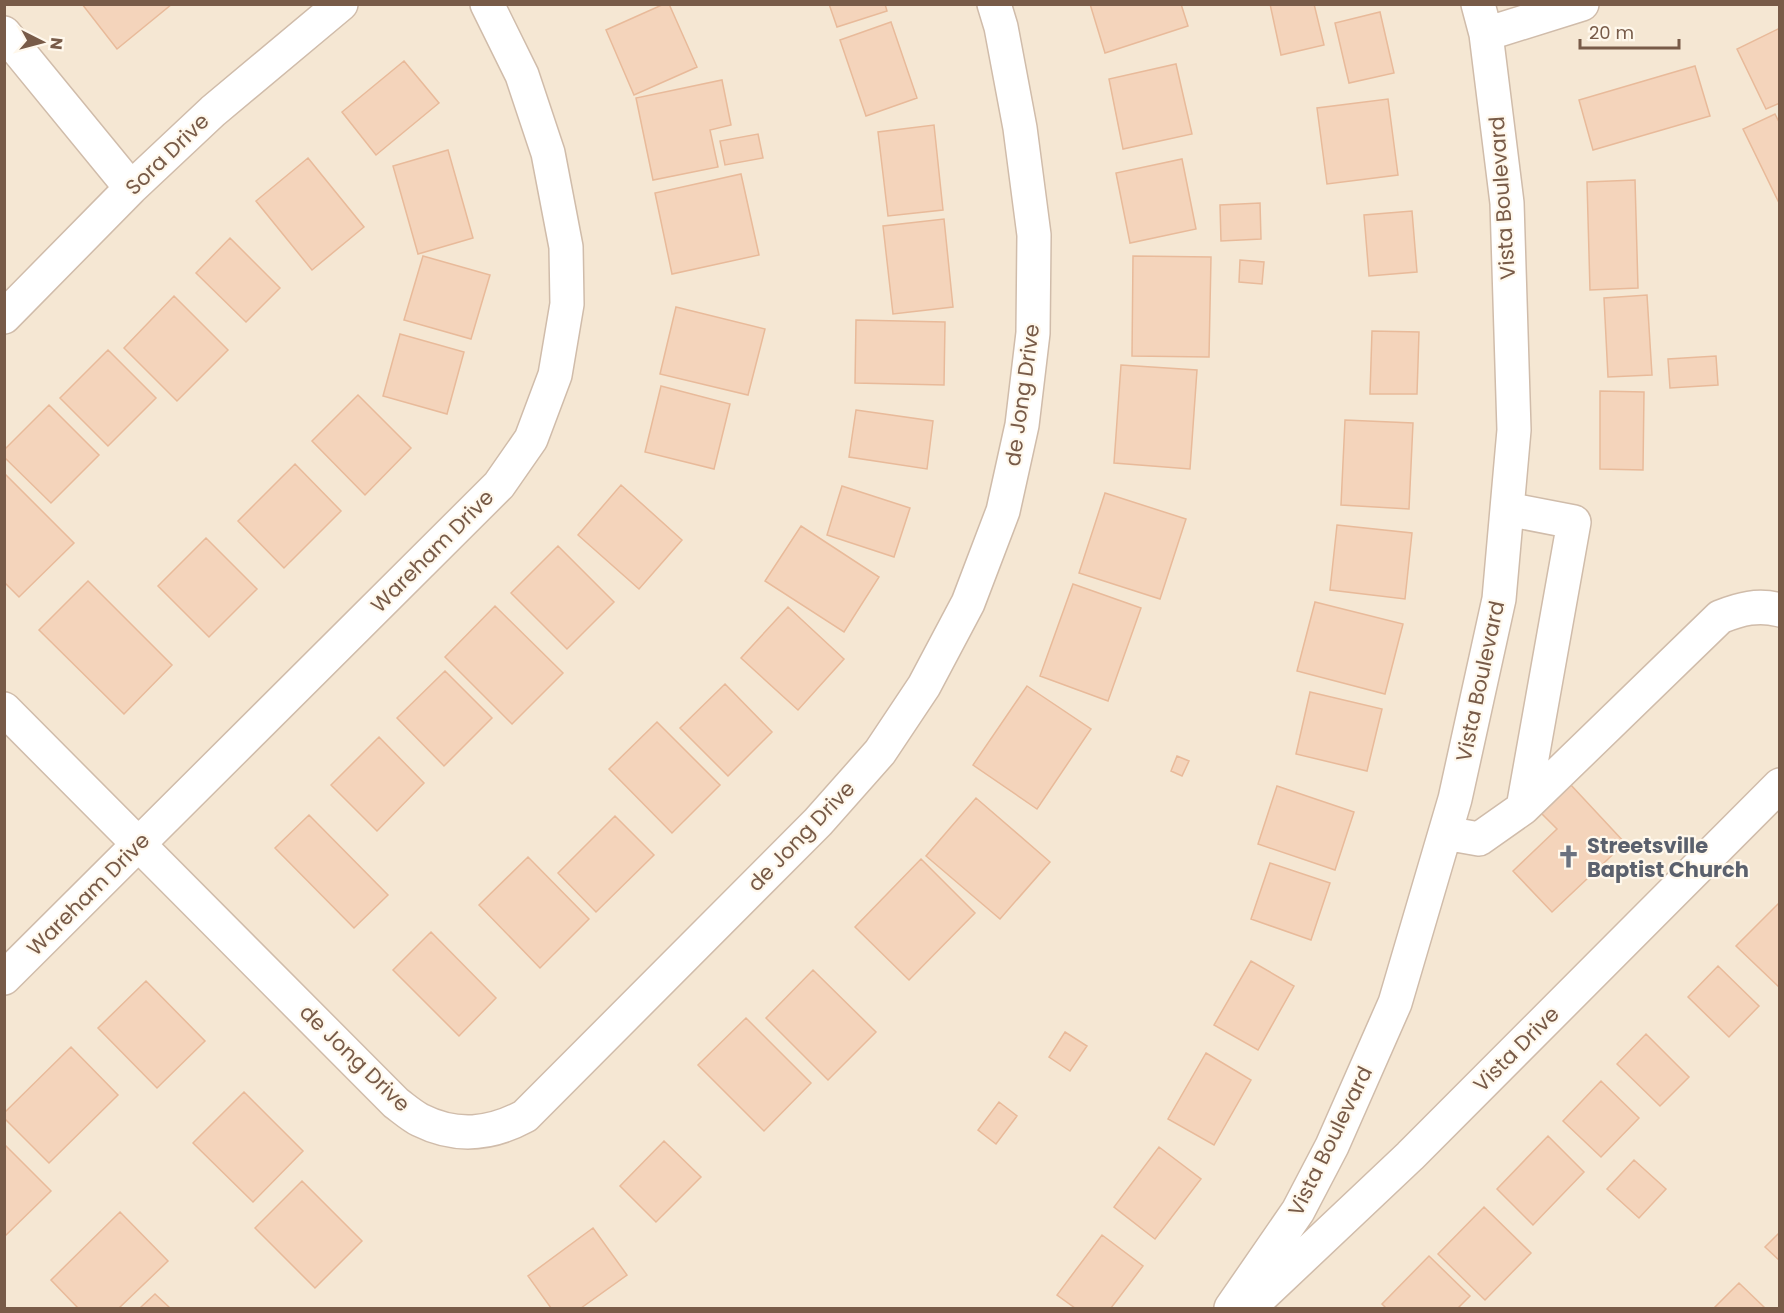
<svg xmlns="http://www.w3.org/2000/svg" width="1784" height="1313" font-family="Poppins,sans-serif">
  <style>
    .residential { fill: #f5e7d3 }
    .building { fill: #f4d4bb; stroke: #e8ba9a; stroke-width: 1.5 }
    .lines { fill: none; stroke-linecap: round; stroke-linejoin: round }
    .minor-casing { stroke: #d0bcaa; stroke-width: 36 }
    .minor { stroke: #fff; stroke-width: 33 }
    .labels { text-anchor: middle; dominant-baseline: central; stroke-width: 4.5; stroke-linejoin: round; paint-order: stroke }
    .street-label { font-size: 21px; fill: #785b48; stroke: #fff8ec }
    .worship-label { font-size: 21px; font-weight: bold; fill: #5b616d; stroke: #fff8ec; text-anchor: start }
  </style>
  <rect width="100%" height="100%" fill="#fdf5e5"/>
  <!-- residential -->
  <path class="residential" d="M5 5H1779V1308H5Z"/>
  <!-- building -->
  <path class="building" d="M82 4H172L117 49Z
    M664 4H669L697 67 634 95 606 30Z
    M829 4H885L887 11 837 27Z
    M1090 4H1181L1188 26 1105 53Z
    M1270 4H1314L1324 45 1281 55Z
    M1380 12 1394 73 1349 83 1335 23Z
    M891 22 917 98 866 116 840 40Z
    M1780 28V103L1766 109 1737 49Z
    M404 61 439 103 376 155 342 112Z
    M1176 64 1192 134 1123 149 1109 79Z
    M1695 66 1710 116 1593 150 1579 100Z
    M722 80 731 125 710 130 718 167 653 180 636 98Z
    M1388 99 1398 175 1327 184 1317 108Z
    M1775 114 1780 124V205L1743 129Z
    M934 125 943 210 888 216 878 132Z
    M758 134 763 158 725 165 720 141Z
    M448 150 473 238 418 254 393 166Z
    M308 158 364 227 312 270 256 201Z
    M1182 159 1196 229 1130 243 1116 173Z
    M741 174 759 255 672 274 655 193Z
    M1635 180 1638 288 1590 290 1587 182Z
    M1260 203 1261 239 1221 241 1220 205Z
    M1412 211 1417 272 1369 276 1364 215Z
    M944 219 953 307 893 314 883 226Z
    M230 238 280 288 246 322 196 273Z
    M423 256 490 275 471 339 404 320Z
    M1133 256 1211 257 1209 357 1132 356Z
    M1240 260 1264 262 1262 284 1239 282Z
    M1647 295 1652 375 1608 377 1604 298Z
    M174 296 228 350 177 401 124 348Z
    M676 307 765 329 748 395 660 374Z
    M856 320 945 322 944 385 855 383Z
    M1372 331 1419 332 1417 394H1370Z
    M400 334 464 352 447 414 383 396Z
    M108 350 156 398 108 446 60 398Z
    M1716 356 1718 385 1670 388 1668 359Z
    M1121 365 1197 370 1190 469 1114 463Z
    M661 386 730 404 714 469 645 452Z
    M1600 391 1644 392 1643 470 1600 469Z
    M358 395 411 448 365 495 312 441Z
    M49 405 99 455 51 503 4 457V450Z
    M856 410 933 421 927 469 849 457Z
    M1345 420 1413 423 1409 509 1341 505Z
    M295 464 341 511 284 568 238 521Z
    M4 473 74 543 19 597 4 582Z
    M621 485 682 540 639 589 578 535Z
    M842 486 910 508 894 557 827 535Z
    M1105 493 1186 519 1160 599 1079 573Z
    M1337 525 1412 533 1405 599 1330 590Z
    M801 526 879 577 844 632 765 581Z
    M206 538 257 589 209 637 158 586Z
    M558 546 614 602 567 649 511 593Z
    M88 581 172 665 124 714 39 630Z
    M1073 584 1141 608 1108 701 1040 676Z
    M1315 602 1403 624 1385 694 1297 671Z
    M495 606 563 673 512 724 445 657Z
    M788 607 844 659 798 710 741 658Z
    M445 671 492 718 444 766 397 718Z
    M725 684 772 732 728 776 680 728Z
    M1027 686 1091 729 1037 809 973 765Z
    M1310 692 1382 709 1367 771 1296 754Z
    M657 722 720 785 672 833 609 769Z
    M379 737 424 783 377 831 331 785Z
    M1177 756 1189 761 1182 776 1171 771Z
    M1570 784 1625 843 1552 912 1513 871 1557 829 1540 812Z
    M1277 786 1354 812 1335 870 1258 844Z
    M976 798 1050 862 1000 919 926 856Z
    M309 815 388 895 354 928 275 848Z
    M615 816 654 855 596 912 558 873Z
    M528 857 589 919 540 968 479 905Z
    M921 859 975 913 909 980 855 927Z
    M1270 863 1330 883 1311 940 1251 919Z
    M1780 902V988L1736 946Z
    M431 932 496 998 459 1036 393 970Z
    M1251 961 1294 986 1258 1050 1214 1025Z
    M1718 966 1759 1006 1729 1037 1688 997Z
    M813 970 876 1032 828 1080 766 1018Z
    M146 981 205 1041 157 1088 98 1028Z
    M746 1018 811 1083 764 1131 698 1065Z
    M1065 1032 1087 1046 1070 1071 1049 1057Z
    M1646 1034 1689 1077 1660 1106 1617 1064Z
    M71 1047 118 1095 49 1163 4 1118V1113Z
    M1206 1053 1251 1080 1214 1145 1168 1119Z
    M1601 1081 1639 1118 1601 1157 1563 1121Z
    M244 1092 303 1151 253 1202 193 1143Z
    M999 1102 1017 1116 996 1144 978 1130Z
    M1548 1136 1584 1172 1533 1225 1497 1189Z
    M664 1141 701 1177 656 1222 620 1186Z
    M4 1144 51 1191 4 1237Z
    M1159 1147 1201 1179 1155 1239 1114 1207Z
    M1634 1160 1666 1189 1639 1218 1607 1189Z
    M302 1181 362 1241 315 1288 255 1228Z
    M1484 1207 1531 1253 1485 1300 1438 1254Z
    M120 1212 168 1261 119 1308H78L51 1280Z
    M593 1228 627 1275 581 1308H551L528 1276Z
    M1780 1232V1261L1765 1247Z
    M1102 1235 1143 1266 1111 1308H1075L1057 1295Z
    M1429 1256 1470 1296 1458 1308H1386L1382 1304Z
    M1739 1283 1765 1308H1714Z
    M155 1294 170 1308H140Z"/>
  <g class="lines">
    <defs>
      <path id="minor" d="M4 33 131 188
        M1486 34 1582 4
        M4 317 131 188 213 111 341 4
        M4 709 396 1103C404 1109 412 1116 420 1120 456 1138 490 1135 525 1116L818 822 880 752 924 686 968 603 1003 511 1022 425 1033 333 1034 235 1020 128 1001 27 994 4
        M1523 808 1720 617C1740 609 1758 604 1780 610
        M1445 833 1479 839 1523 808 1574 522 1507 509
        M4 978 499 485 531 439 555 375 567 304 566 247 548 153 522 75 487 4
        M1231 1308 1298 1211 1332 1146 1395 1003 1455 799 1499 599 1514 430 1507 203 1486 34 1478 4
        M1249 1308 1410 1156 1780 785"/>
    </defs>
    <!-- minor casing -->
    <use href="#minor" class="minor-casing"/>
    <!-- minor -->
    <use href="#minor" class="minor"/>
  </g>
  <!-- icons -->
  <defs>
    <symbol id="church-bare" viewBox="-9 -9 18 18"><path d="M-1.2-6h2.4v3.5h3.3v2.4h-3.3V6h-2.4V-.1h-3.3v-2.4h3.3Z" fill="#6b7280" stroke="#fff8ec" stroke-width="2.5" paint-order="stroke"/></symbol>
  </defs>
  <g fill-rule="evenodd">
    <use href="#church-bare" x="1552" y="840" width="33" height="33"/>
  </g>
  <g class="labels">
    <!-- street labels -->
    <g class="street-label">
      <text transform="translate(167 154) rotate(-44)">Sora Drive</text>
      <text transform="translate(1502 198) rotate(-94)">Vista Boulevard</text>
      <text transform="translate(1022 395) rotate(-82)">de Jong Drive</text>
      <text transform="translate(432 551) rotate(-45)">Wareham Drive</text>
      <text transform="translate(1480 681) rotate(-78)">Vista Boulevard</text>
      <text transform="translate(801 836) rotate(-46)">de Jong Drive</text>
      <text transform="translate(88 894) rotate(-45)">Wareham Drive</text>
      <text transform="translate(1516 1049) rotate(-45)">Vista Drive</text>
      <text transform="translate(355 1058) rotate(44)">de Jong Drive</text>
      <text transform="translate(1330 1141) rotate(-64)">Vista Boulevard</text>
    </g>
    <!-- worship labels -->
    <g class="worship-label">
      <text x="1587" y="845">Streetsville<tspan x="1587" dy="24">Baptist Church</tspan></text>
    </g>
  </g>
  <!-- border -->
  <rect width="1784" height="1313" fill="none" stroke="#785b48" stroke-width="12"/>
  <!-- north arrow -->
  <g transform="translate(42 42) rotate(96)" stroke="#fff8ec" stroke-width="4.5" paint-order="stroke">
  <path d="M0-4.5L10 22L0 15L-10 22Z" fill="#785b48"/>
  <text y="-9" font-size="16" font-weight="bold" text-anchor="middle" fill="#785b48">N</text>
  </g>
  <!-- scale -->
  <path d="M1580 39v9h99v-9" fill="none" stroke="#785b48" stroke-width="3"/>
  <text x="1589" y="39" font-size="18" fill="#785b48" stroke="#fff8ec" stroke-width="4.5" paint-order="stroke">20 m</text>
</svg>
